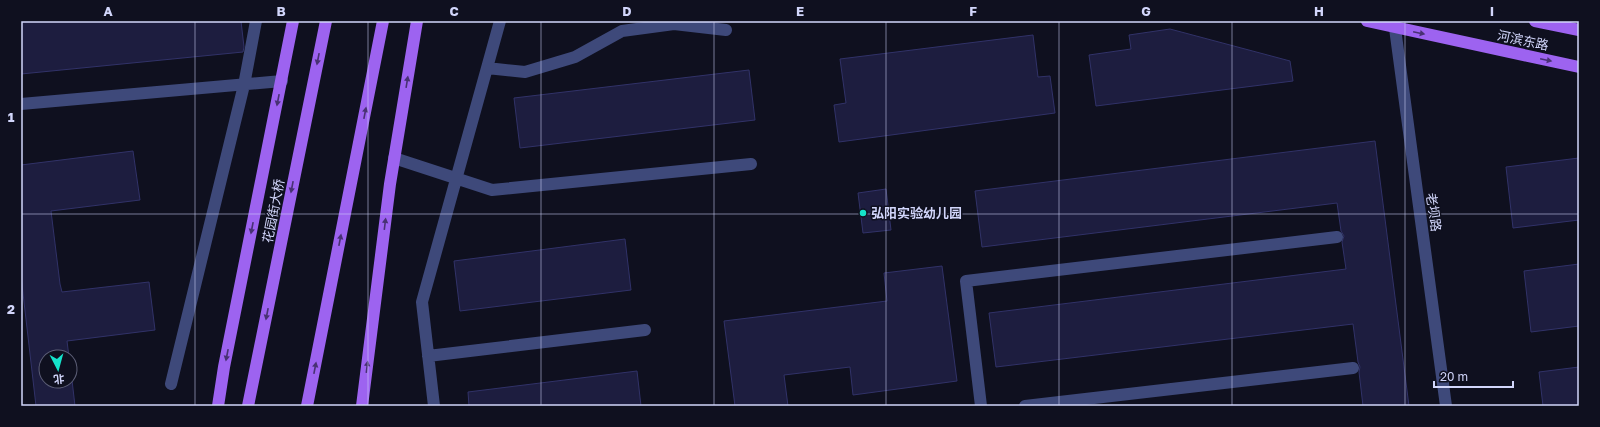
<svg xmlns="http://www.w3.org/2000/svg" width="1600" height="427" font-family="'Golos Text','Noto Sans SC',sans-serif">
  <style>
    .building { fill: #1d1d3f; stroke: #313268 }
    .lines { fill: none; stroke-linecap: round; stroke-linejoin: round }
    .minor { stroke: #3e497a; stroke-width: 12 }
    .major { stroke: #9d63f0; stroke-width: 12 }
    .oneway { fill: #483173 }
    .grid { fill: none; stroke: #d2d6fb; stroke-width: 1; stroke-opacity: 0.55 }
    .poi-dot { fill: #15e3cb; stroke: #0f101f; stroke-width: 1.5 }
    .labels { text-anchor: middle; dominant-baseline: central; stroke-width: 3; stroke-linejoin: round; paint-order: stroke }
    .street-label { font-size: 13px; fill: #d2d6fb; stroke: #0f101f }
    .poi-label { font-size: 13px; font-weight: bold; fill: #d2d6fb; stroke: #0f101f; text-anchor: start }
    .neatline { fill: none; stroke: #d2d6fb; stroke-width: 1.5 }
    .grid-label { font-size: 13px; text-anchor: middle; font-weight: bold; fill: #d2d6fb }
  </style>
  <rect width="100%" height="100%" fill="#0f101f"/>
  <!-- building -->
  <path class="building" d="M21 21H241L244 47 243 52 21 74Z
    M1170 29 1290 61 1293 81 1096 106 1089 55 1131 49 1129 35Z
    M1033 35 1038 77 1050 76 1055 113 839 142 834 105 846 103 840 59Z
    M749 70 755 120 520 148 514 98Z
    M1375 141 1409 406H1363L1359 372 1360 367 1358 362 1353 324 996 367 989 313 1346 269 1342 242 1344 236 1341 231 1337 203 982 247 975 191Z
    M133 151 140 200 51 211 60 284 62 292 149 282 155 330 67 341 69 357H46V381H70V363L75 406H36L21 276V165Z
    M1579 158V220L1513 228 1506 167Z
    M886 189 891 230 863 233 858 193Z
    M625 239 631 290 460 311 454 261Z
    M1579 264V326L1531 332 1524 271Z
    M942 266 957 381 853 395 850 367 784 375 788 406H735L724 321 887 301 884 273Z
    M1579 367V406H1543L1539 372Z
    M637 371 641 406H469L468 392Z"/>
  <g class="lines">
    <!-- minor -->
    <path class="minor" d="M1394 21 1446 406
      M487 68 525 72 575 57 622 31 674 24 726 30
      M21 104 282 81
      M394 158 492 190 751 164
      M428 356 645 330
      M171 384 244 85 256 21
      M434 406 422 302 500 21
      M981 406 966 281 1337 237
      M1025 406 1353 368"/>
    <!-- major -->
    <path class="major" d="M1367 21 1579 67
      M1535 21 1579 30
      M218 406 224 367 293 21
      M248 406 326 21
      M307 406 383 21
      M362 406 390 184 417 21"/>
  </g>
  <!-- one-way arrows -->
  <defs><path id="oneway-solid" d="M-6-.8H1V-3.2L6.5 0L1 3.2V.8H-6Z"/></defs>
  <g class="oneway">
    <use href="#oneway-solid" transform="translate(1419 33) rotate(12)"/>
    <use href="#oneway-solid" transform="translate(318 59) rotate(101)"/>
    <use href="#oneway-solid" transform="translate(1546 60) rotate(12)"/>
    <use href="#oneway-solid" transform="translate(407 82) rotate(-81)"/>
    <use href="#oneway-solid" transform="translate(278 100) rotate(101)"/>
    <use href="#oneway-solid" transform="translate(365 113) rotate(-79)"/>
    <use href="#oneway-solid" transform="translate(292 187) rotate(101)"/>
    <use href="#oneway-solid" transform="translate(385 224) rotate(-83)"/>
    <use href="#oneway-solid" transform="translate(252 228) rotate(101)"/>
    <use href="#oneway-solid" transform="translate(340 240) rotate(-79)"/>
    <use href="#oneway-solid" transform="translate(267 314) rotate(101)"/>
    <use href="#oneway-solid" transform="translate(227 355) rotate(101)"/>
    <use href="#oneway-solid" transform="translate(367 367) rotate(-83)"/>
    <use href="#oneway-solid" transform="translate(315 368) rotate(-79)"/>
  </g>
  <!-- grid -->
  <path class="grid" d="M195 21V406M368 21V406M541 21V406M714 21V406M886 21V406M1059 21V406M1232 21V406M1405 21V406M21 214H1579"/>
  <!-- markers -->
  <circle class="poi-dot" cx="863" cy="213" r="4"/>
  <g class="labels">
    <!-- street labels -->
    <g class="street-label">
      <text transform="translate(1523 40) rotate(12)">河滨东路</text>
      <text transform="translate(273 211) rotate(-79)">花园街大桥</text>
      <text transform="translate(1434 212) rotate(82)">老坝路</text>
    </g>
    <!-- poi labels -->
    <g class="poi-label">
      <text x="871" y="213">弘阳实验幼儿园</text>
    </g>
  </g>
  <!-- border -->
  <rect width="1600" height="427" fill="none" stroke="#0f101f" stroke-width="44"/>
  <!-- north arrow -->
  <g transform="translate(58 369) rotate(174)"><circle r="19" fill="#0f101f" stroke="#5d5f77"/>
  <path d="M0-3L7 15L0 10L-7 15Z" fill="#15e3cb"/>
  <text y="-6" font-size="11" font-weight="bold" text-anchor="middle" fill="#d2d6fb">北</text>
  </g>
  <!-- scale -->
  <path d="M1434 381v6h79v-6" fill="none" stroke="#d2d6fb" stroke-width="2"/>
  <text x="1440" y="381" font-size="12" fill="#d2d6fb" stroke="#0f101f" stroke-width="3" paint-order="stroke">20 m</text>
  <rect x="22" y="22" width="1556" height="383" class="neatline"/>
  <g class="grid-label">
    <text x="108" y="16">A</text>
    <text x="281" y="16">B</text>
    <text x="454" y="16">C</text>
    <text x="627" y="16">D</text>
    <text x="800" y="16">E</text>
    <text x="973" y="16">F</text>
    <text x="1146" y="16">G</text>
    <text x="1319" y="16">H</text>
    <text x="1492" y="16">I</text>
    <text x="11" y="122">1</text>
    <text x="11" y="314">2</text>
  </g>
</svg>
